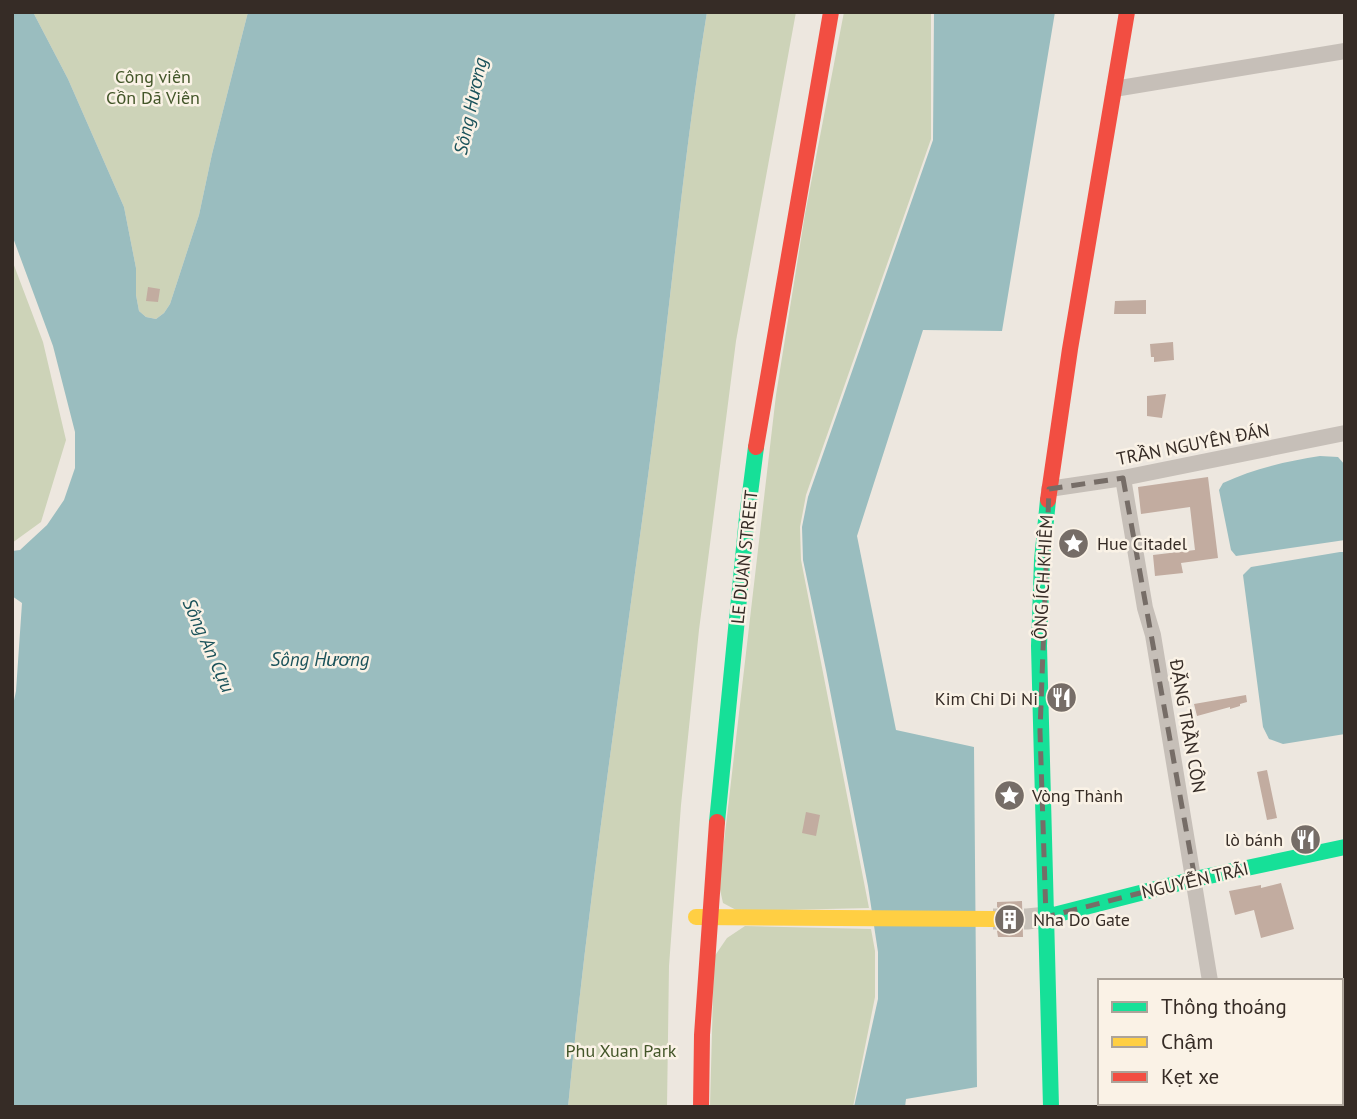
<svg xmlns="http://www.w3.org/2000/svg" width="1357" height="1119" font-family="'PT Sans',sans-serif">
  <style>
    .green { fill: #cdd3b8 }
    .water { fill: #9abdbf }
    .building { fill: #c2aca0 }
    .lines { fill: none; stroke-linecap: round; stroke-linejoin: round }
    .secondary-tunnel { stroke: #c8c2ba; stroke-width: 21; stroke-dasharray: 21 10; stroke-linecap: butt }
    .street { stroke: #c6bfb8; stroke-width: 16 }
    .fast { stroke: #16e098; stroke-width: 16 }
    .slow { stroke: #ffcf43; stroke-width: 16 }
    .jam { stroke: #f24e42; stroke-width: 16 }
    .marked { fill: none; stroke: #766d67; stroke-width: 5; stroke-dasharray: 14 9; stroke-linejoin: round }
    .labels { text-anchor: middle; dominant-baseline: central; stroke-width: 5; stroke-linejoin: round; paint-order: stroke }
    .park-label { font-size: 18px; fill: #435629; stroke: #faf2e6 }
    .street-label { font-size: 18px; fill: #362c26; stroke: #faf2e6 }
    .poi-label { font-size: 18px; fill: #362c26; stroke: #faf2e6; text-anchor: start }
    .water-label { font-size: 19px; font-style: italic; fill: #1a525a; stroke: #faf2e6 }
  </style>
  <rect width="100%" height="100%" fill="#ede7df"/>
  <!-- green -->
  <path class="green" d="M33 12H248L212 154 199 215 170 304 164 313 156 319 146 317 139 311 136 295V268L124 207 68 79Z
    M707 12H796L736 341 699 630 681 805 669 966 667 1107H568C590 881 625 656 654 430 672 291 684 151 707 12Z
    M844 12H931V139L806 495 800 527 801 560 869 908 738 911 723 903 719 885 776 395 805 214Z
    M12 260 43 342 66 440 41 522 12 543Z
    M745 926 871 929 875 951V997L853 1107H710L714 957 727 938Z"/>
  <!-- water -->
  <path class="water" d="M12 12H33L68 79 124 207 136 268V295L139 311 146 317 156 319 164 313 170 304 199 215 212 154 248 12H707C684 151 672 291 654 430 625 656 590 881 568 1107H12V710L16 691 22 603 12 596V551L20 550 47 525 64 500 75 468V432L53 346 12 235Z
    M934 12H1055L1002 331 923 330 857 536 896 730 974 747 977 1087 906 1099 905 1107H854L878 999V952L868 886 826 670 803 560 802 527 808 497 933 140Z
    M1320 456 1338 457 1345 465V540L1236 556 1231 550 1219 490 1223 483C1253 469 1287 461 1320 456Z
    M1340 552H1345V734L1283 744 1269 739 1263 727 1243 575 1251 567Z"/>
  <!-- building -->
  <path class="building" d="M148 287 160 289 158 302 146 301Z
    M1146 300V314H1114L1115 301Z
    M1173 342 1174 360 1154 362V357H1151L1150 344Z
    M1166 394 1162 418 1147 416V396Z
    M1208 477 1218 558 1181 563 1183 573 1155 576 1153 555 1195 550 1190 507 1141 514 1138 487Z
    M1246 695 1247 702 1240 704V706L1230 709V707L1197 716 1194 704Z
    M1267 770 1277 818 1267 820 1257 772Z
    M806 812 820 815 816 836 802 833Z
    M1281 883 1294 929 1261 938 1254 910 1235 915 1229 891 1261 885V888Z
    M1022 901 1023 937H998L997 931 1004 926 1006 918 1004 912 997 907V902Z"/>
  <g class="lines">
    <!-- secondary-tunnel -->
    <path class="secondary-tunnel" d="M993 919H1027L1046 917"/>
    <!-- street -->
    <path class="street" d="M1114 89 1345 51
      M1123 478 1145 608 1153 635 1210 981
      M1049 489 1123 478 1345 433
      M1234 1103 1235 1107"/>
    <!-- fast -->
    <path class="fast" d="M1048 500 1042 560 1039 646 1051 1107
      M717 822 747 517 756 447
      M1046 917 1195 879 1345 847"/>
    <!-- slow -->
    <path class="slow" d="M696 917 993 919"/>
    <!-- jam -->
    <path class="jam" d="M756 447 831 12
      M1048 500 1070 349 1127 12
      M701 1107 702 1035 717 822"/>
  </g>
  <!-- marked area -->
  <path class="marked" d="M1123 478 1195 879 1046 917 1040 731 1049 489Z"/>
  <!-- icons -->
  <defs>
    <symbol id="sight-disc" viewBox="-11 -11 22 22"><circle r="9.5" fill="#766d67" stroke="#faf2e6"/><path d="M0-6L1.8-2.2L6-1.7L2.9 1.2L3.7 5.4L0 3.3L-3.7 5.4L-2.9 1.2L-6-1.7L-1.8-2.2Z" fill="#fff"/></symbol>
    <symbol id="restaurant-disc" viewBox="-11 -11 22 22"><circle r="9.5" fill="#766d67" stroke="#faf2e6"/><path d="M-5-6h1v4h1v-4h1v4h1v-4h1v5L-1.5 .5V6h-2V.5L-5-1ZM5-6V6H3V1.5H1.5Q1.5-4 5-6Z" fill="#fff"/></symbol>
    <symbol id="building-disc" viewBox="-11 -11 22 22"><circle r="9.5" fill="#766d67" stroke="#faf2e6"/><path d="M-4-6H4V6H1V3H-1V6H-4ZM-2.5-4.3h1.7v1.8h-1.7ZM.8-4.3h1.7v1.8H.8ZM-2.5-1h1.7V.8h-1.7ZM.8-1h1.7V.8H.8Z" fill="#fff"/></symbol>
  </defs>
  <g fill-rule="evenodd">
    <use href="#sight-disc" x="1056" y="526" width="35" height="35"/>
    <use href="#restaurant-disc" x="1044" y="680" width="35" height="35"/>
    <use href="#sight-disc" x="992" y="778" width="35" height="35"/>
    <use href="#restaurant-disc" x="1288" y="822" width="35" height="35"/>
    <use href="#building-disc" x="992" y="902" width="35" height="35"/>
  </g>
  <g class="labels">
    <!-- park labels -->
    <g class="park-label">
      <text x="153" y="76">Công viên<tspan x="153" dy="21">Cồn Dã Viên</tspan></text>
      <text x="621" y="1050">Phu Xuan Park</text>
    </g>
    <!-- street labels -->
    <g class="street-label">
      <text transform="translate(1193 444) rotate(-11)">TRẦN NGUYÊN ĐÁN</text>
      <text transform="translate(744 557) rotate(-84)">LE DUAN STREET</text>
      <text transform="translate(1043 577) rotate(-87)">ÔNG ÍCH KHIÊM</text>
      <text transform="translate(1188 726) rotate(80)">ĐẶNG TRẦN CÔN</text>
      <text transform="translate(1195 880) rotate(-13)">NGUYỄN TRÃI</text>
    </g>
    <!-- poi labels -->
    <g class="poi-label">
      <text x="1097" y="543">Hue Citadel</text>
      <text x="1038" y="698" text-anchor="end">Kim Chi Di Ni</text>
      <text x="1032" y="795">Vòng Thành</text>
      <text x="1283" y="839" text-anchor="end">lò bánh</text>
      <text x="1033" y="919">Nha Do Gate</text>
    </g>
    <!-- water labels -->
    <g class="water-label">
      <text transform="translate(470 106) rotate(-78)">Sông Hương</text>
      <text transform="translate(209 645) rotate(66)">Sông An Cựu</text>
      <text x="320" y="659">Sông Hương</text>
    </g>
  </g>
  <!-- border -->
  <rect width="1357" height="1119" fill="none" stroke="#362c26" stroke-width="28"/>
  <!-- legend -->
  <rect x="1098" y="979" width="245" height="126" fill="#faf2e6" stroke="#aca399" stroke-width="2"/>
  <rect x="1112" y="1002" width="35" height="10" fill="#16e098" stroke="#aca399" stroke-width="2"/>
  <text x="1161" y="1014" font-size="21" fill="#362c26">Thông thoáng</text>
  <rect x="1112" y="1037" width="35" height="10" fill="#ffcf43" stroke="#aca399" stroke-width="2"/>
  <text x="1161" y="1049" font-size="21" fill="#362c26">Chậm</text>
  <rect x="1112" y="1072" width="35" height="10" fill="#f24e42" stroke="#aca399" stroke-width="2"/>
  <text x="1161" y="1084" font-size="21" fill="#362c26">Kẹt xe</text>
</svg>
